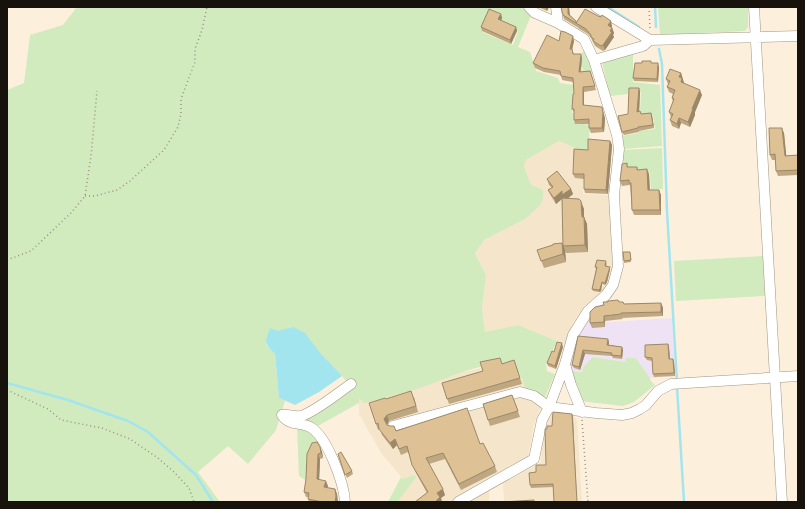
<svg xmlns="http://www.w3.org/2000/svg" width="805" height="509" font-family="'Fira Sans Condensed',sans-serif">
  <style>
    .commercial { fill: #f0e2f5 }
    .built { fill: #f5e5cb }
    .green { fill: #d1eabe; fill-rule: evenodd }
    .water { fill: #a3e5ee }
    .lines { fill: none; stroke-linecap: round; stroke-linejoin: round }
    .stream { stroke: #a3e5ee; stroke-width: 2.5 }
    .minor-casing { stroke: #a09584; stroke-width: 11 }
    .path { stroke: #9a9284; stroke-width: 1.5; stroke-dasharray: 1 3; stroke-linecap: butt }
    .minor { stroke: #fff; stroke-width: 10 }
    .wall { fill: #bfa781 }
    .shaded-wall { fill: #9b8869 }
    .building { fill: #dec296; stroke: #9b8869 }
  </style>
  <rect width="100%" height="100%" fill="#fcf0dd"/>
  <!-- commercial -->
  <path class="commercial" d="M672 318 675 376 650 378 636 358H626L625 362 593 357 582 372 569 371V356L578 330 588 319 590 320H606L607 322Z"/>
  <!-- built -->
  <path class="built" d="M559 141 585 151 583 194 612 195 615 258 609 286 583 309 573 323 565 344 518 325 485 332 482 308 486 275 475 253 484 240 525 219 531 185 524 166 526 160Z
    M498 364 512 366 521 376 525 389 545 397 534 424 528 457 451 502H400L399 500 414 475 403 479 381 453 359 414V397Z
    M550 414H572L577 420 582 502H504L503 483 535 466 541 462 542 439Z
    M489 490V502H468Z"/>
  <!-- green -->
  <path class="green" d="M77 7H524L532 13 518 47 530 52 536 71 558 78 560 83 573 85 572 113 583 114V124L590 125 588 153 559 141 526 160 524 166 531 185 543 190V198L540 205 525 219 484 240 475 253 486 275 482 308 485 332 518 325 557 341 546 365 547 371 555 374 545 397 525 389C523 380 520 370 511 366 491 357 439 382 417 389 399 394 381 399 364 403L359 398V403L316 427 294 421 350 386 342 376 293 327 278 332 266 341V345L275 354 279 398 285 401 276 430 248 464 228 446 198 472 220 502H7V90L24 83 30 35 63 25ZM492 12 502 18 500 24 518 31 513 45 482 32 489 13Z
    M658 7H748V27L745 31 660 35Z
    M586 48 594 73 582 75 583 68 580 65 581 54Z
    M633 53V82L660 85 662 146 622 149 621 136 639 133V131L655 129 653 116H643L640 114 641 92 628 91V94L610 96 602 62Z
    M662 148 663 189 651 190 650 173 639 174 630 171 629 167H621L622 150Z
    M763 256 765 296 676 301 674 261Z
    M593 357 625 362 626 358H636L650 378V380L655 385 634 402 623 406 580 401 569 371 582 372 584 366Z
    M297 427 306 428 320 443 313 445 307 481 299 476Z
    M414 475 416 477 399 500 400 502H388L401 477 403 479Z"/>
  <!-- water -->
  <path class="water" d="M293 327 305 333 321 354 342 376 319 392 295 405 279 398 275 354C263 342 265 343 270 328L278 331Z"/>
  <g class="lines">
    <!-- stream -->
    <path class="stream" d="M608 7 639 27
      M655 7 656 27
      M659 49 662 64 667 211 677 382
      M7 383 68 400 128 421 148 432 196 475 213 502
      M677 387 684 502"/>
    <defs>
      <path id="minor" d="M529 7 535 13 558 23
        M556 7 558 23 584 39 594 60
        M596 7 650 40 798 36
        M754 7 782 502
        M565 364 571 385 582 412
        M393 426 520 392 534 396 549 407 596 413 622 415 632 413 640 409 646 405 658 391 671 384 798 376
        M345 502C344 483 327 436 310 427 300 422 289 426 282 415 288 414 294 417 301 416 315 412 338 393 351 384
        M458 502 534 459 542 420 549 407 565 364 573 335 588 311 606 295 613 285 618 266 614 195 619 149 617 135 594 60 643 46 650 40"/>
    </defs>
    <!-- minor casing -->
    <use href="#minor" class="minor-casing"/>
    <!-- path -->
    <path class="path" d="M649 7 650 30
      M85 196H95L117 190 130 181 164 150 178 127 181 114V99L195 62V49L202 30 207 7
      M7 260 31 251 71 213 85 196 91 156 97 91
      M7 390 48 409 61 420 102 428 130 439 158 458 174 472 189 488 194 502
      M582 420 588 502"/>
    <!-- minor -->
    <use href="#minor" class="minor"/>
  </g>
  <!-- wall -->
  <path class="wall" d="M538 7H549L547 11Z
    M569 7 570 15 577 22 612 26V27L614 33 613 35 614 37 605 50 603 51 595 46 591 38 588 34 578 28 577 26V27L564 19 563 15Z
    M501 14 502 18 501 21 516 27 517 31 511 44 482 31 481 27Z
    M559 41H574L572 50 574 54 582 58 581 72 590 71 596 90 584 92V105L605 118 604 132 591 133 589 128V124H575L574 120V112L572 109 574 94 573 82 562 80 561 75 544 72 535 68 533 63Z
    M642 63H652L659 67 658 82 634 81 633 78Z
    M681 73 684 83 702 95 695 112V115L690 127 681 123 679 129 672 126 670 120 671 117 669 112 673 102 672 98 673 94 669 92 667 87 668 85V84L666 79Z
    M639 88 640 92 639 111 641 114 651 113 652 116 654 128 639 131V132L624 135 622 132Z
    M784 133 786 156 798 155V175L778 176 776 171V160H772L770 155Z
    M610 141 612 145 608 194 585 193 584 189V179L575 178 573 174 588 150Z
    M627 163 628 167H637L638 170 649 174 650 190H659L661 195V215H634L632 210 630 185 622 186 620 181Z
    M547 179 571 189 573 194 568 198 584 209V217L587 224 588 252 566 253 563 246 562 199 556 204 551 196 548 190 552 188 549 185Z
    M562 243 565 250 566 262 544 268 537 250Z
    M630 252 631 262 624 263V261Z
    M607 263 606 267 610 269 607 282 605 285 602 284 601 291 599 292 593 291 592 289 596 269 595 267Z
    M619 302H623L624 304 661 303 663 308V316L622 318 623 319 605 321V327L592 328 590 323Z
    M578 336 609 342V345L622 347 623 350 622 359 613 358 612 356 585 354 580 370 574 368 572 365Z
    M668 344 669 347 670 359H673L674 362 675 376 654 377 653 374 652 361 647 360 645 357Z
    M563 347 556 369 548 366 547 363 554 352Z
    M514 360 522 384 449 404 442 383 483 371Z
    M512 395 520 417 490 426 483 404Z
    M414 397 418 412 389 421 387 425 396 431 480 444 495 466 497 472 461 490 445 459 429 464 445 495 441 498 442 502H415L427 493 415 471 408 452 401 455 397 445 393 449 382 435 380 429 378 430 376 424 386 399Z
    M573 417 553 487 531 488 530 485 536 472 546 465 547 429Z
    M320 447 322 452 323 458 320 459 319 480 328 486 327 488 335 489 337 494 338 502H309L308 499V497H306L304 492Z
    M338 454 352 471 353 474 347 478Z"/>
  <!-- shaded-wall -->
  <path class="shaded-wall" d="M545 7H549L547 11Z
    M568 7H569L570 18 568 14Z
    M501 14 502 18 500 23 498 19Z
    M611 21 612 26 610 30 608 25Z
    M516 27 517 31 511 44 510 40Z
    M612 28 614 33 613 35 614 37 605 50 603 45Z
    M573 36 574 41 572 50 574 58 570 49Z
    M581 54 582 58 580 76 579 72Z
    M658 63 659 67 658 82 657 79Z
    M681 73 684 83 682 87 679 77Z
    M583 87 584 92V109L583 105Z
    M639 88 640 92 639 115 637 112Z
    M700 90 702 95 695 112V115L690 127 688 122 692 109Z
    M602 107 605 118 604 132 602 128Z
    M651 113 652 116 654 128 653 125Z
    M679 118 681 123 679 129 677 124Z
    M782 128 784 133 787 162 785 156Z
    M610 141 612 145 608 194 606 190Z
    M647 169 649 174 650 195 648 190Z
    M571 189 573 194 565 201 563 198 556 204 554 198 562 191Z
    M659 190 661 195V215L660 210Z
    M581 201 584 209V224L582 217Z
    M584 217 587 224 588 252 585 245Z
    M562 243 565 250 566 262 563 254Z
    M610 267V269L607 282 605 285V283Z
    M602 282V284L601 291 599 292V290Z
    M661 303 663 308V316L661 312Z
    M604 316 605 321V327L604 322Z
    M608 339 609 342 608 349 607 345Z
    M562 343 563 347 556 369 555 366Z
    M668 344 669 347 670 362 669 359Z
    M622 347 623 350 622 359 621 356Z
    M583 350 585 354 580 370 579 367Z
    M673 359 674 362 675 376 674 373Z
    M572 414 573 417 577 502Z
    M387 415 389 421 387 425 384 419Z
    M395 439 397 445 393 449 390 443Z
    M320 447 322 452 323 458 321 453Z
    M318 454 320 459 319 484 317 479Z
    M326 481 328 486 326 492 324 487Z
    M335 489 337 494 338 502H335Z
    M443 489 445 495 441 498 442 502H435L437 493Z"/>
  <!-- building -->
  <path class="building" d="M561 7H568V14L576 21V23L563 15Z
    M489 9 501 14 498 19 516 27 510 40 481 27Z
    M585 9 598 16 601 17 602 15 611 21 608 25 612 28 610 31 612 32 603 45 601 46 593 41 594 39 591 37V35L586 29 576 23Z
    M561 31 565 32 573 36 570 49H572L573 54H581L579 72 590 71 595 86 583 87V105L602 107 603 113 602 128H589V119L574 120V109H572L573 94H574L573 78 561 76 560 71 543 68 533 63 547 35 559 41Z
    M642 61H651V63H658L657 79 633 78 635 63H642Z
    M670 69 681 73 679 77 682 78 681 82 700 90 692 109H693L688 122 679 118 677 124 670 120 673 114 669 112 674 99 672 98 675 90 667 87 670 81 666 79Z
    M629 88H639L637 112 640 111 641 114 651 113 653 125 638 127V128L622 132 618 116 628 114Z
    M769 128H782L785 156 798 155V170L776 171 775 154 770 155Z
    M588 139 610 141 606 190 584 189V174H573L574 149 588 150Z
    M627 163V167H637V170L647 169 648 190H659L660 210H632L631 183H629V180L620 181 622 164Z
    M557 171 571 189 562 195V191L554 198 548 190 553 187 547 179Z
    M562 198 579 199 581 201 582 217H584L585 245 563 246Z
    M562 243 563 254 541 261 537 250 553 245V244Z
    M623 252H630L631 260 624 261Z
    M597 260 606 261 605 266 610 267 606 280 605 283 602 282 600 289 599 290 592 289 597 267H595Z
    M618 300 619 302H623L624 304 661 303V312L621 313V314L604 316V322L590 323V312L595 307 604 305 603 302H608V301Z
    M578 336 608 339 607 345 622 347 621 356 611 355 612 353 583 350 579 367 572 365Z
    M557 342 562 343 555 366 547 363 552 351 554 352Z
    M668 344 669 359H673L674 373 653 374 652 358 645 357V345Z
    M500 358 502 364 514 360 520 378 447 399 442 383 483 371 480 362Z
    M411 391 416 406 387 415 384 419 387 425 390 426H394L396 431 467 408 480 444 483 443 495 466 459 484 443 453 426 458 443 489 437 493 440 497 435 502H415L428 492 412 465 407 446 399 449 395 439 390 443 379 429 378 423 376 424 369 403 385 398 386 399Z
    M512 395 518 411 488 420 483 404Z
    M553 412 572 414 577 502H554L553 484 530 485 529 473 536 472V465H546L545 429H547V426H552Z
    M317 442 320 447 321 453 318 454 317 479 326 481 324 487 335 489 336 496 335 502H322L308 499 309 493 304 492 306 479 307 454 312 443Z
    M341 452 352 471 345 475 338 454Z
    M534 500V502H502Z"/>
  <!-- border -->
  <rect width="805" height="509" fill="none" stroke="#17130c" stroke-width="16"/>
</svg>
